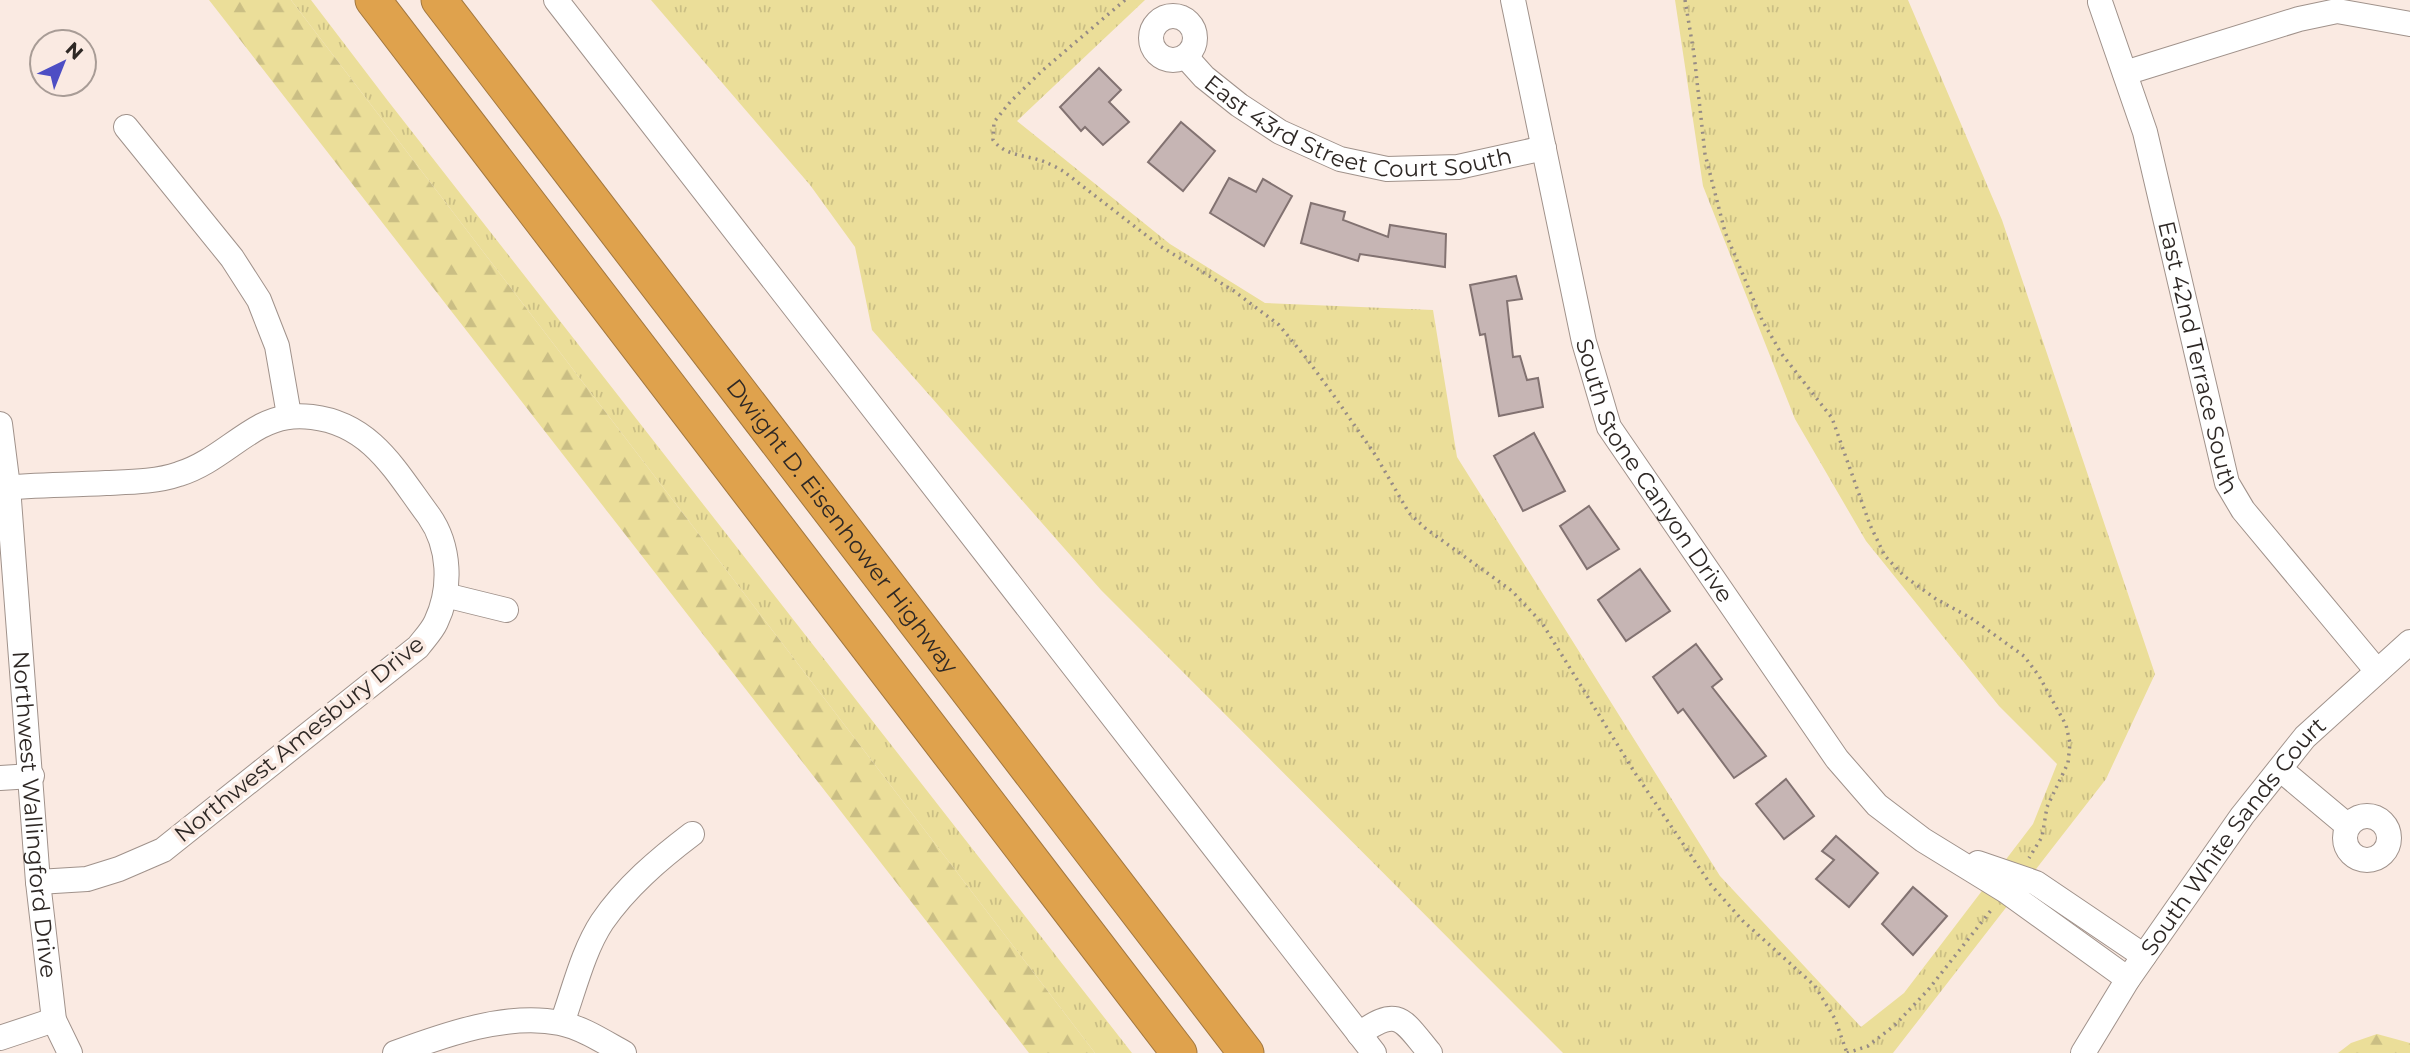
<svg xmlns="http://www.w3.org/2000/svg" width="2410" height="1053" font-family="Montserrat,sans-serif">
  <style>
    .grass { fill: url(#grass-tufts) }
    .forest { fill: url(#forest-firs) }
    .building { fill: #c6b5b4; stroke: #827271; stroke-width: 2 }
    .lines { fill: none; stroke-linecap: round; stroke-linejoin: round }
    .minor-casing { stroke: #a0928b; stroke-width: 26 }
    .highway-casing { stroke: #a1773f; stroke-width: 37 }
    .path { stroke: #968b85; stroke-width: 3.5; stroke-dasharray: 2 5; stroke-linecap: butt }
    .minor { stroke: #fff; stroke-width: 24 }
    .highway { stroke: #dfa24d; stroke-width: 35 }
    .labels { text-anchor: middle; dominant-baseline: central; stroke-width: 7; stroke-linejoin: round; paint-order: stroke }
    .street-label { font-size: 23px; fill: #2e2825; stroke: #faeae2 }
  </style>
  <defs>
    <pattern id="grass-tufts" width="24" height="20" patternUnits="userSpaceOnUse" patternTransform="scale(1.75)"><rect width="24" height="20" fill="#ebde99"/><path d="M3 7l-1-3M5 7V3M7 7l1-3M15 17l-1-3M17 17v-4M19 17l1-3" fill="none" stroke="#cabe84"/></pattern>
    <pattern id="forest-firs" width="22" height="20" patternUnits="userSpaceOnUse" patternTransform="scale(1.75)"><rect width="22" height="20" fill="#ebde99"/><path d="M5 1l3.5 6h-7zM16 11l3.5 6h-7z" fill="#cabe84"/></pattern>
  </defs>
  <rect width="100%" height="100%" fill="#faeae2"/>
  <!-- grass -->
  <path class="grass" d="M291 0H311L388 101 1132 1053H1095Z
    M651 0H1145L1017 121 1170 244 1265 303 1433 310 1457 457 1720 876 1861 1027 1904 993 2033 824 2057 764 1999 706 1866 541 1795 419 1703 186 1675 0H1908L2002 220 2155 674 2106 779 1893 1053H1563L1101 590 872 330 855 247 810 185Z"/>
  <!-- forest -->
  <path class="forest" d="M209 0H291L1095 1053H1029Z
    M2377 1034 2410 1043V1053H2338L2351 1043Z"/>
  <!-- building -->
  <path class="building" d="M1099 68 1121 90 1109 102 1129 122 1103 145 1085 127 1081 131 1060 107Z
    M1181 122 1215 151 1183 191 1148 162Z
    M1229 178 1256 192 1263 179 1292 196 1264 246 1210 213Z
    M1311 203 1345 212 1343 220 1388 237 1390 225 1446 234 1445 267 1360 254 1358 261 1301 243Z
    M1516 276 1522 299 1507 301 1513 357 1520 356 1527 380 1538 378 1543 407 1499 416 1485 334 1480 335 1470 285Z
    M1534 433 1565 491 1523 511 1494 456Z
    M1589 506 1619 549 1587 569 1560 526Z
    M1640 569 1670 611 1626 641 1598 600Z
    M1696 644 1722 679 1712 687 1766 756 1734 778 1683 709 1678 713 1653 677Z
    M1786 779 1814 816 1784 839 1756 804Z
    M1836 836 1878 873 1849 907 1816 879 1834 860 1822 851Z
    M1913 887 1947 916 1913 955 1882 924Z"/>
  <g class="lines">
    <defs>
      <g id="minor">
        <path d="M556 0 1374 1053"/>
        <path id="s1" d="M1513 0 1584 342 1609 427 1837 759 1877 805 1923 840 2006 891 2128 979"/>
        <path id="s2" d="M2100 2 2145 132 2227 483 2243 510 2377 671"/>
        <circle cx="1173" cy="38" r="22"/>
        <path id="s3" d="M1186 57 1204 77 1239 105 1280 132 1340 159 1387 169 1458 167 1544 148"/>
        <path d="M2125 73 2299 19 2337 11 2410 24"/>
        <path d="M126 127 232 258 259 300 277 346 289 415"/>
        <path id="s4" d="M0 424 8 487 38 882 54 1020 70 1053"/>
        <path d="M0 488C35 485 71 485 106 483 130 482 156 482 179 474 211 464 233 441 261 426 279 417 293 415 312 417 372 424 396 472 429 516 450 546 452 588 436 622 432 631 424 639 418 647L163 850 119 869 87 879 38 882"/>
        <path d="M445 595 506 610"/>
        <path d="M2280 769 2348 826"/>
        <path d="M0 778 32 776"/>
        <circle cx="2367" cy="838" r="22"/>
        <path d="M1978 863 2036 883 2144 956"/>
        <path d="M562 1023C574 990 583 951 602 922 626 887 659 859 692 834"/>
        <path d="M1359 1034C1399 1006 1402 1019 1430 1053"/>
        <path d="M0 1038 54 1020"/>
        <path d="M395 1053C444 1035 508 1012 560 1023 583 1028 604 1042 624 1053"/>
        <path id="s5" d="M2083 1053 2128 979 2242 816 2305 737 2410 642"/>
      </g>
      <g id="highway">
        <path d="M373 0 1179 1053"/>
        <path id="s6" d="M439 0 1246 1053"/>
      </g>
    </defs>
    <!-- minor casing -->
    <use href="#minor" class="minor-casing"/>
    <!-- highway casing -->
    <use href="#highway" class="highway-casing"/>
    <!-- path -->
    <path class="path" d="M1125 0 1043 70 1011 101 994 122 993 140C1007 158 1028 154 1047 163 1052 165 1058 168 1063 171L1160 246 1234 291 1279 325 1307 359 1332 393 1376 456 1409 513 1425 528 1512 591 1542 623 1635 773 1711 885 1743 921 1815 986 1835 1019 1847 1053
      M1685 0 1694 54 1705 154 1725 232 1762 320 1781 353 1832 418 1870 525 1885 556 1904 576 1936 599 1971 618 2024 656 2039 676 2066 725 2070 743 2068 763 2047 807 2042 837 2029 858
      M1847 1053 1868 1046 1895 1025 1928 990 1992 909"/>
    <!-- minor -->
    <use href="#minor" class="minor"/>
    <!-- highway -->
    <use href="#highway" class="highway"/>
  </g>
  <g class="labels">
    <!-- street labels -->
    <g class="street-label">
      <text stroke="none"><textPath href="#s3" startOffset="196">East 43rd Street Court South</textPath></text>
      <text stroke="none"><textPath href="#s2" startOffset="369">East 42nd Terrace South</textPath></text>
      <text stroke="none"><textPath href="#s1" startOffset="497">South Stone Canyon Drive</textPath></text>
      <text stroke="none"><textPath href="#s6" startOffset="663">Dwight D. Eisenhower Highway</textPath></text>
      <text transform="translate(299 739) rotate(-39)">Northwest Amesbury Drive</text>
      <text stroke="none"><textPath href="#s4" startOffset="392">Northwest Wallingford Drive</textPath></text>
      <text stroke="none"><textPath href="#s5" startOffset="264">South White Sands Court</textPath></text>
    </g>
  </g>
  <!-- north arrow -->
  <g transform="translate(63 63) rotate(43)"><circle r="33" fill="#faeae2" stroke="#a89c96" stroke-width="2"/>
  <path d="M0-5L12 26L0 18L-12 26Z" fill="#4d4ec4"/>
  <text y="-10" font-size="19" font-weight="bold" text-anchor="middle" fill="#2e2825">N</text>
  </g>
</svg>
